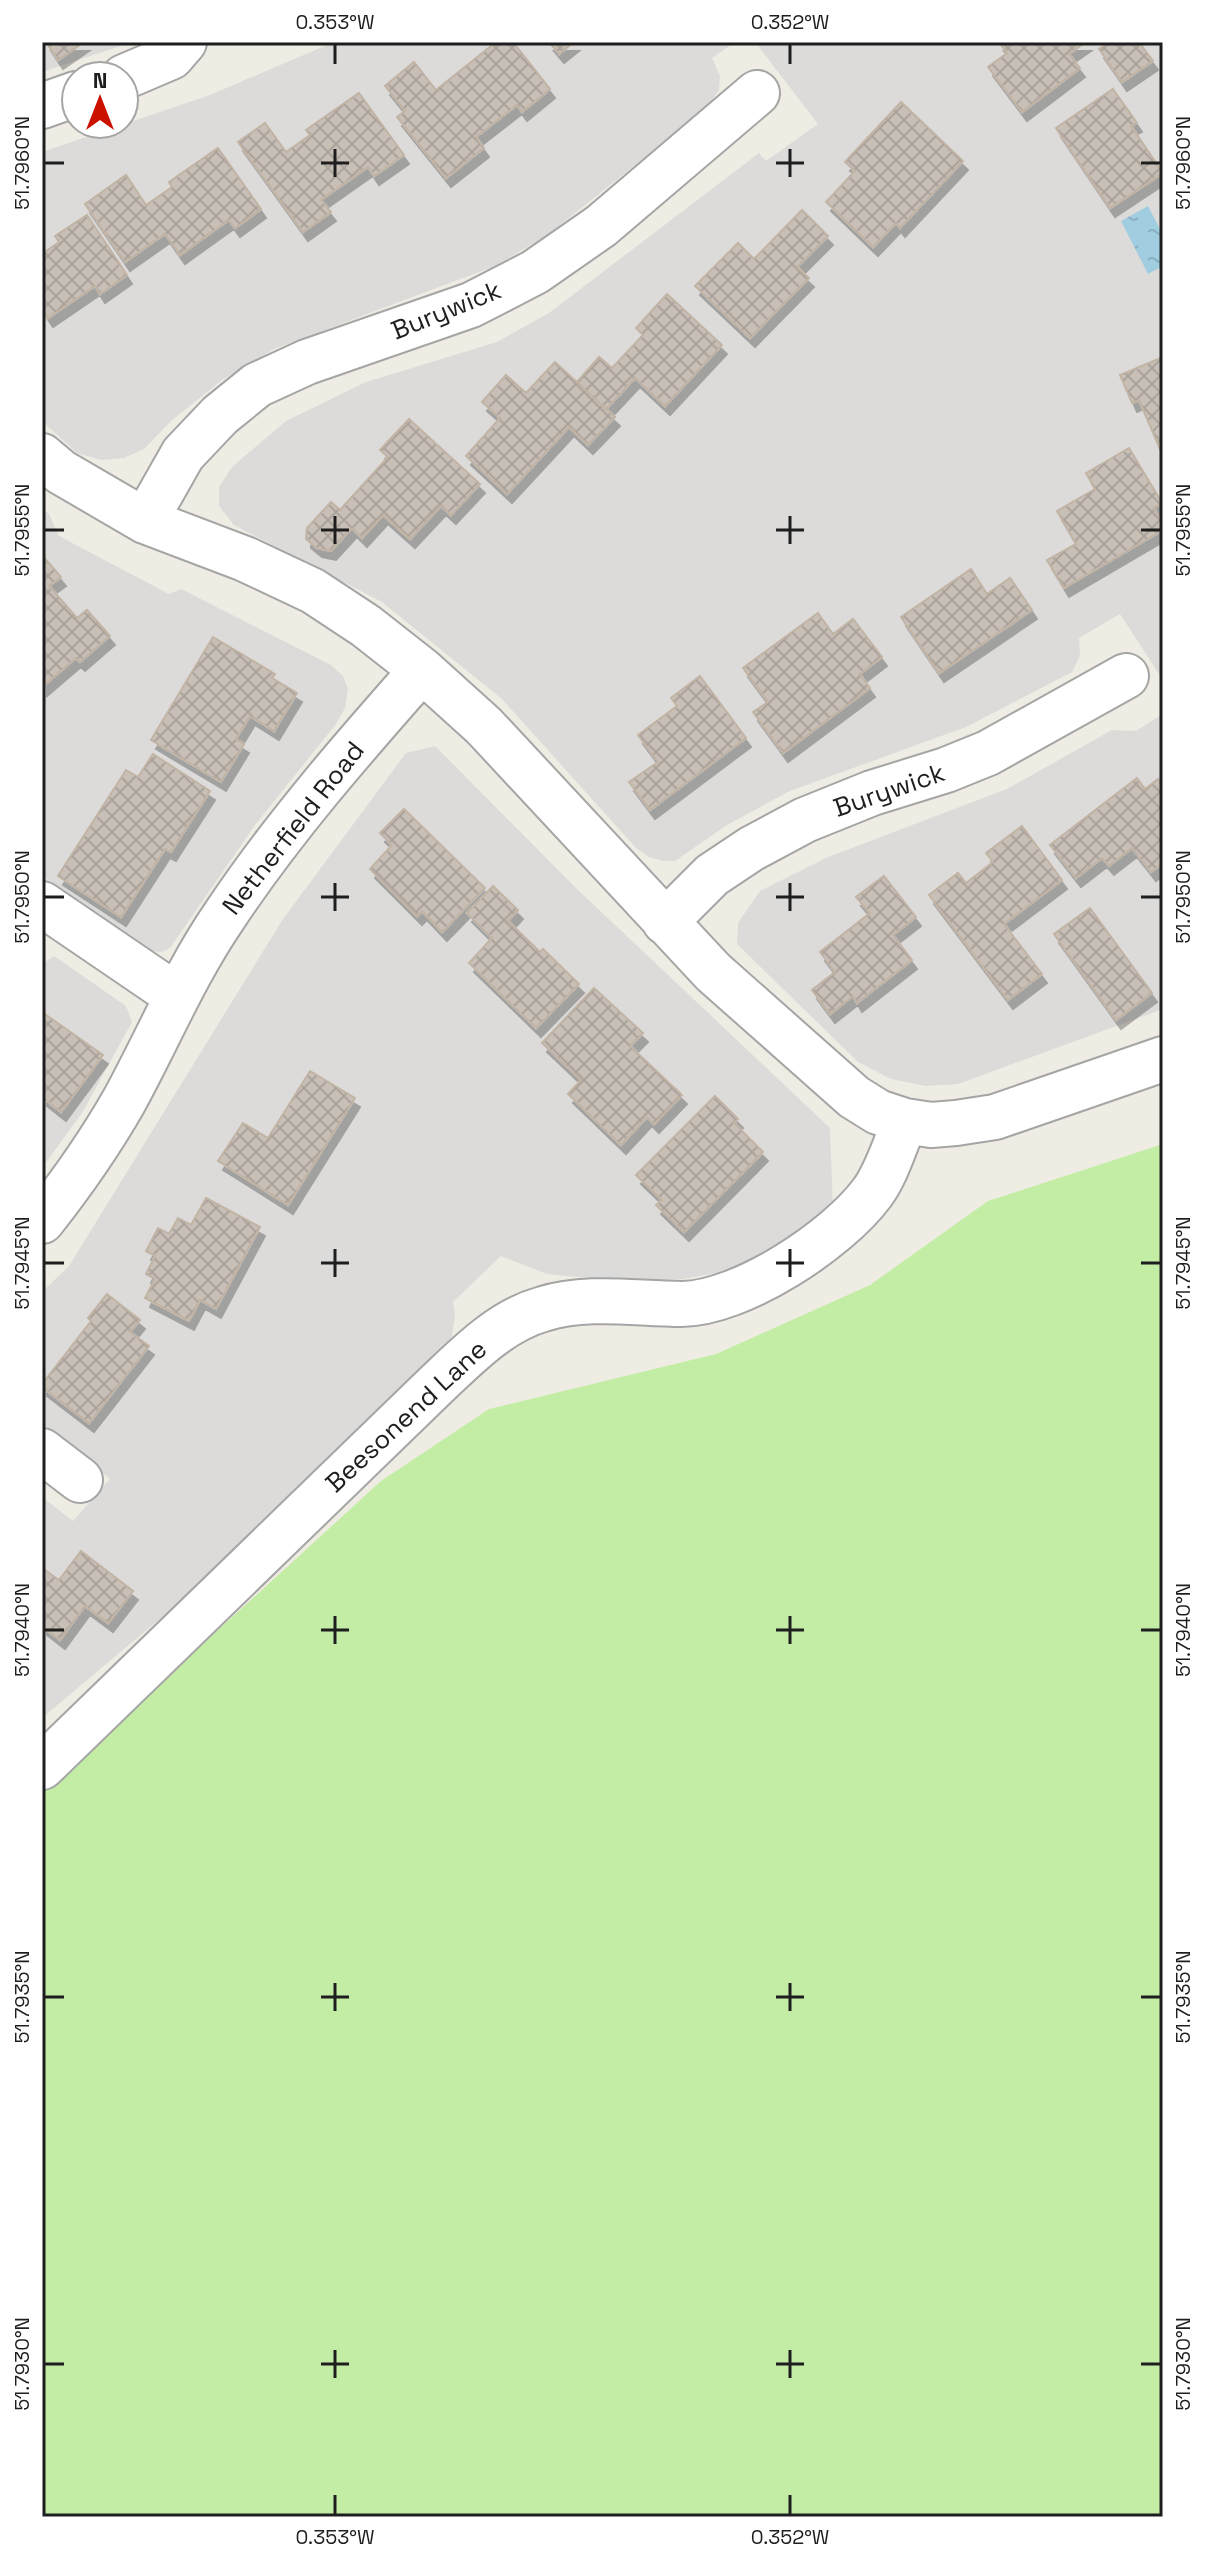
<svg xmlns="http://www.w3.org/2000/svg" width="1205" height="2559" font-family="'Space Grotesk',sans-serif">
  <style>
    .residential { fill: #dcdbda }
    .grass { fill: #c3eda5 }
    .water { fill: url(#water-ripples) }
    .building { fill: url(#building-cross-hatch); stroke: #c2b4a4; stroke-width: 2; filter: url(#shadow) }
    .lines { fill: none; stroke-linecap: round; stroke-linejoin: round }
    .minor-casing { stroke: #a5a5a5; stroke-width: 48 }
    .minor { stroke: #fff; stroke-width: 44 }
    .ticks { fill: none; stroke: #1e1e1e; stroke-width: 3 }
    .labels { text-anchor: middle; dominant-baseline: central; stroke-width: 6; stroke-linejoin: round; paint-order: stroke }
    .street-label { font-size: 26px; fill: #1e1e1e; stroke: #fff }
    .neatline { fill: none; stroke: #1e1e1e; stroke-width: 3 }
    .ticks-label { font-size: 20px; text-anchor: middle; fill: #1e1e1e }
  </style>
  <defs>
    <pattern id="water-ripples" width="26" height="14" patternUnits="userSpaceOnUse" patternTransform="scale(2)"><rect width="26" height="14" fill="#a0cde0"/><path d="M2 4q2-2 4 0t4 0M15 11q2-2 4 0t4 0" fill="none" stroke="#89b0c0"/></pattern>
    <pattern id="building-cross-hatch" width="8" height="8" patternUnits="userSpaceOnUse" patternTransform="scale(2)"><rect width="8" height="8" fill="#c8bfb6"/><path d="M0 0l8 8M0 8l8-8" fill="none" stroke="#aba49c"/></pattern>
    <filter id="shadow"><feDropShadow dx="5" dy="9" stdDeviation="0" flood-color="#0004"/></filter>
  </defs>
  <rect width="100%" height="100%" fill="#efece3"/>
  <!-- residential -->
  <path class="residential" d="M42 42H133L42 72Z
    M334 42H735L712 58 720 76 719 90 704 110 546 236 495 266 274 349 222 380 171 421 144 449 124 458 101 460 77 453 42 421V152L210 95Z
    M755 42H1163V680L1120 614 1079 638 1080 656 1072 672 966 727 790 791 727 825 675 861H663L649 857 636 848 502 699 382 602 234 525 219 506V487L232 467 286 421 366 382 497 342 549 313 759 153 766 161 818 124Z
    M42 509 49 514 59 536 169 594 181 589 331 665 343 676 348 689 345 708 336 724 255 825 170 948 162 952 147 951 42 876Z
    M1163 714V1009L958 1084 926 1086 891 1079 858 1062 737 944 738 923 760 891 828 857 1007 789 1112 730 1136 731Z
    M435 746 577 889 830 1128 833 1211 729 1271 682 1279 631 1282 547 1274 501 1256 453 1302 455 1315 450 1348 200 1585 42 1718V1497L73 1521 110 1479 42 1423V1292L69 1266 283 919 406 753Z
    M54 956 126 1006 132 1022 82 1113 42 1168V964Z"/>
  <!-- grass -->
  <path class="grass" d="M1163 1144V2517H42V1791L381 1481 489 1409 716 1354 870 1285 988 1201Z"/>
  <!-- water -->
  <path class="water" d="M1148 206 1163 235V266L1148 274 1121 221Z"/>
  <!-- building -->
  <path class="building" d="M46 42H84L58 60Z
    M496 42H513L550 89 522 112 517 105 476 137 484 148 446 178 397 117 405 111 385 86 414 62 436 90Z
    M549 42H574L559 54Z
    M999 42H1086L1069 54 1080 68 1022 112 988 67 1007 53Z
    M1109 42H1139L1153 61 1122 82 1099 49Z
    M1113 89 1137 123 1131 126 1163 173 1110 208 1056 128Z
    M359 93 404 155 374 176 368 167 321 200 331 212 303 232 238 142 265 123 286 152 310 135 306 130Z
    M901 102 963 161 900 228 896 223 873 247 826 202 855 171 845 162Z
    M218 148 261 209 235 228 229 220 180 255 165 234 125 262 85 204 126 175 146 205 172 187 169 182Z
    M802 210 828 236 797 267 809 278 750 338 695 286 738 243 754 259Z
    M87 215 127 275 100 294 95 286 48 318 42 309V254L59 242 55 236Z
    M667 294 722 345 665 406 635 378 606 409 577 382 599 357 612 368 643 335 636 328Z
    M1163 357V454H1162L1139 400 1132 403 1120 375Z
    M555 362 615 417 588 445 569 427 507 494 466 456 500 418 482 402 506 375 526 393Z
    M409 419 480 484 451 515 441 506 410 539 383 515 362 538 352 528 331 551 317 548 306 539 307 528 331 502 340 510 388 457 380 450Z
    M1129 448 1162 503 1154 508 1163 524V530L1064 588 1047 560 1076 544 1057 511 1095 489 1086 473Z
    M42 555 61 577 49 586 77 618 87 610 110 636 80 662 76 658 42 687Z
    M971 569 987 594 1010 578 1032 610 939 673 901 617Z
    M818 613 833 634 853 619 882 657 860 674 870 688 783 753 753 712 768 702 743 668Z
    M213 637 275 674 272 678 297 693 274 731 250 716 236 739 244 744 221 782 151 740Z
    M700 676 746 738 650 810 629 782 658 762 638 735 677 706 671 698Z
    M153 754 210 791 171 852 165 849 121 917 58 876 126 770 138 777Z
    M1137 778 1145 789 1158 779 1163 786V863L1151 872 1132 848 1109 866 1102 858 1076 878 1050 845Z
    M404 809 485 888 442 932 422 911 417 916 370 869 392 845 380 833Z
    M1022 826 1062 880 1004 924 1042 974 1008 1000 929 895 958 873 966 883 993 862 986 853Z
    M884 876 916 917 893 935 912 960 857 1003 853 996 830 1014 812 990 835 972 820 952 870 913 856 897Z
    M493 886 518 910 508 921 540 952 543 949 579 984 536 1028 469 963 492 938 467 913Z
    M1090 908 1152 993 1116 1020 1054 934Z
    M594 988 643 1033 630 1046 682 1095 654 1124 647 1117 621 1145 568 1094 581 1080 542 1043Z
    M42 1012 103 1055 61 1112 42 1097Z
    M310 1071 355 1098 288 1205 218 1161 243 1123 268 1138Z
    M715 1096 738 1119 734 1123 763 1152 684 1232 656 1205 662 1200 636 1175Z
    M206 1198 260 1227 216 1309 200 1300 189 1321 145 1298 155 1279 146 1274 155 1256 146 1251 158 1228 169 1234 178 1218 191 1225Z
    M107 1294 140 1320 130 1332 149 1346 89 1423 42 1387V1384L91 1321 88 1318Z
    M81 1551 133 1591 108 1623 85 1606 60 1640 42 1626V1568L59 1580Z"/>
  <g class="lines">
    <defs>
      <path id="minor" d="M124 77 171 57 184 42
        M42 106 76 94
        M42 456 61 472 145 521 245 559 313 591 366 626 422 670 484 726 713 972 854 1097 878 1112 905 1121 931 1125 956 1123 995 1117 1163 1059
        M145 521 183 454 220 415 257 385 307 362 471 305 535 272 601 226 757 93
        M42 904 177 996
        M665 922 712 875 751 849 805 820 872 793 946 770 988 753 1126 676
        M42 1221C72 1183 100 1143 124 1101 158 1039 185 973 225 915 283 828 353 748 422 670
        M42 1451 80 1480
        M42 1767 435 1386C467 1356 500 1321 543 1309 589 1295 635 1304 682 1304 742 1303 837 1240 872 1193 887 1173 895 1144 905 1121"/>
    </defs>
    <!-- minor casing -->
    <use href="#minor" class="minor-casing"/>
    <!-- minor -->
    <use href="#minor" class="minor"/>
  </g>
  <!-- ticks -->
  <path class="ticks" d="M335 44V64M790 44V64M335 149V177M790 149V177M44 163H64M321 163H349M776 163H804M1141 163H1161M335 516V544M790 516V544M44 530H64M321 530H349M776 530H804M1141 530H1161M335 883V911M790 883V911M44 897H64M321 897H349M776 897H804M1141 897H1161M335 1249V1277M790 1249V1277M44 1263H64M321 1263H349M776 1263H804M1141 1263H1161M335 1616V1644M790 1616V1644M44 1630H64M321 1630H349M776 1630H804M1141 1630H1161M335 1983V2011M790 1983V2011M44 1997H64M321 1997H349M776 1997H804M1141 1997H1161M335 2350V2378M790 2350V2378M44 2364H64M321 2364H349M776 2364H804M1141 2364H1161M335 2495V2515M790 2495V2515"/>
  <g class="labels">
    <!-- street labels -->
    <g class="street-label">
      <text transform="translate(446 310) rotate(-22)">Burywick</text>
      <text transform="translate(889 790) rotate(-19)">Burywick</text>
      <text transform="translate(293 828) rotate(-52)">Netherfield Road</text>
      <text transform="translate(406 1416) rotate(-43)">Beesonend Lane</text>
    </g>
  </g>
  <!-- border -->
  <rect width="1205" height="2559" fill="none" stroke="#ffffff" stroke-width="88"/>
  <!-- north arrow -->
  <g transform="translate(100 100)"><circle r="38" fill="#ffffff" stroke="#a5a5a5" stroke-width="2"/>
  <path d="M0-6L14 30L0 20L-14 30Z" fill="#cb1000"/>
  <text y="-12" font-size="22" font-weight="bold" text-anchor="middle" fill="#1e1e1e">N</text>
  </g>
  <rect x="44" y="44" width="1117" height="2471" class="neatline"/>
  <g class="ticks-label">
    <text x="335" y="29">0.353°W</text>
    <text x="790" y="29">0.352°W</text>
    <text transform="translate(22 163) rotate(-90)" y="7">51.7960°N</text>
    <text transform="translate(1183 163) rotate(-90)" y="7">51.7960°N</text>
    <text transform="translate(22 530) rotate(-90)" y="7">51.7955°N</text>
    <text transform="translate(1183 530) rotate(-90)" y="7">51.7955°N</text>
    <text transform="translate(22 897) rotate(-90)" y="7">51.7950°N</text>
    <text transform="translate(1183 897) rotate(-90)" y="7">51.7950°N</text>
    <text transform="translate(22 1263) rotate(-90)" y="7">51.7945°N</text>
    <text transform="translate(1183 1263) rotate(-90)" y="7">51.7945°N</text>
    <text transform="translate(22 1630) rotate(-90)" y="7">51.7940°N</text>
    <text transform="translate(1183 1630) rotate(-90)" y="7">51.7940°N</text>
    <text transform="translate(22 1997) rotate(-90)" y="7">51.7935°N</text>
    <text transform="translate(1183 1997) rotate(-90)" y="7">51.7935°N</text>
    <text transform="translate(22 2364) rotate(-90)" y="7">51.7930°N</text>
    <text transform="translate(1183 2364) rotate(-90)" y="7">51.7930°N</text>
    <text x="335" y="2544">0.353°W</text>
    <text x="790" y="2544">0.352°W</text>
  </g>
</svg>
